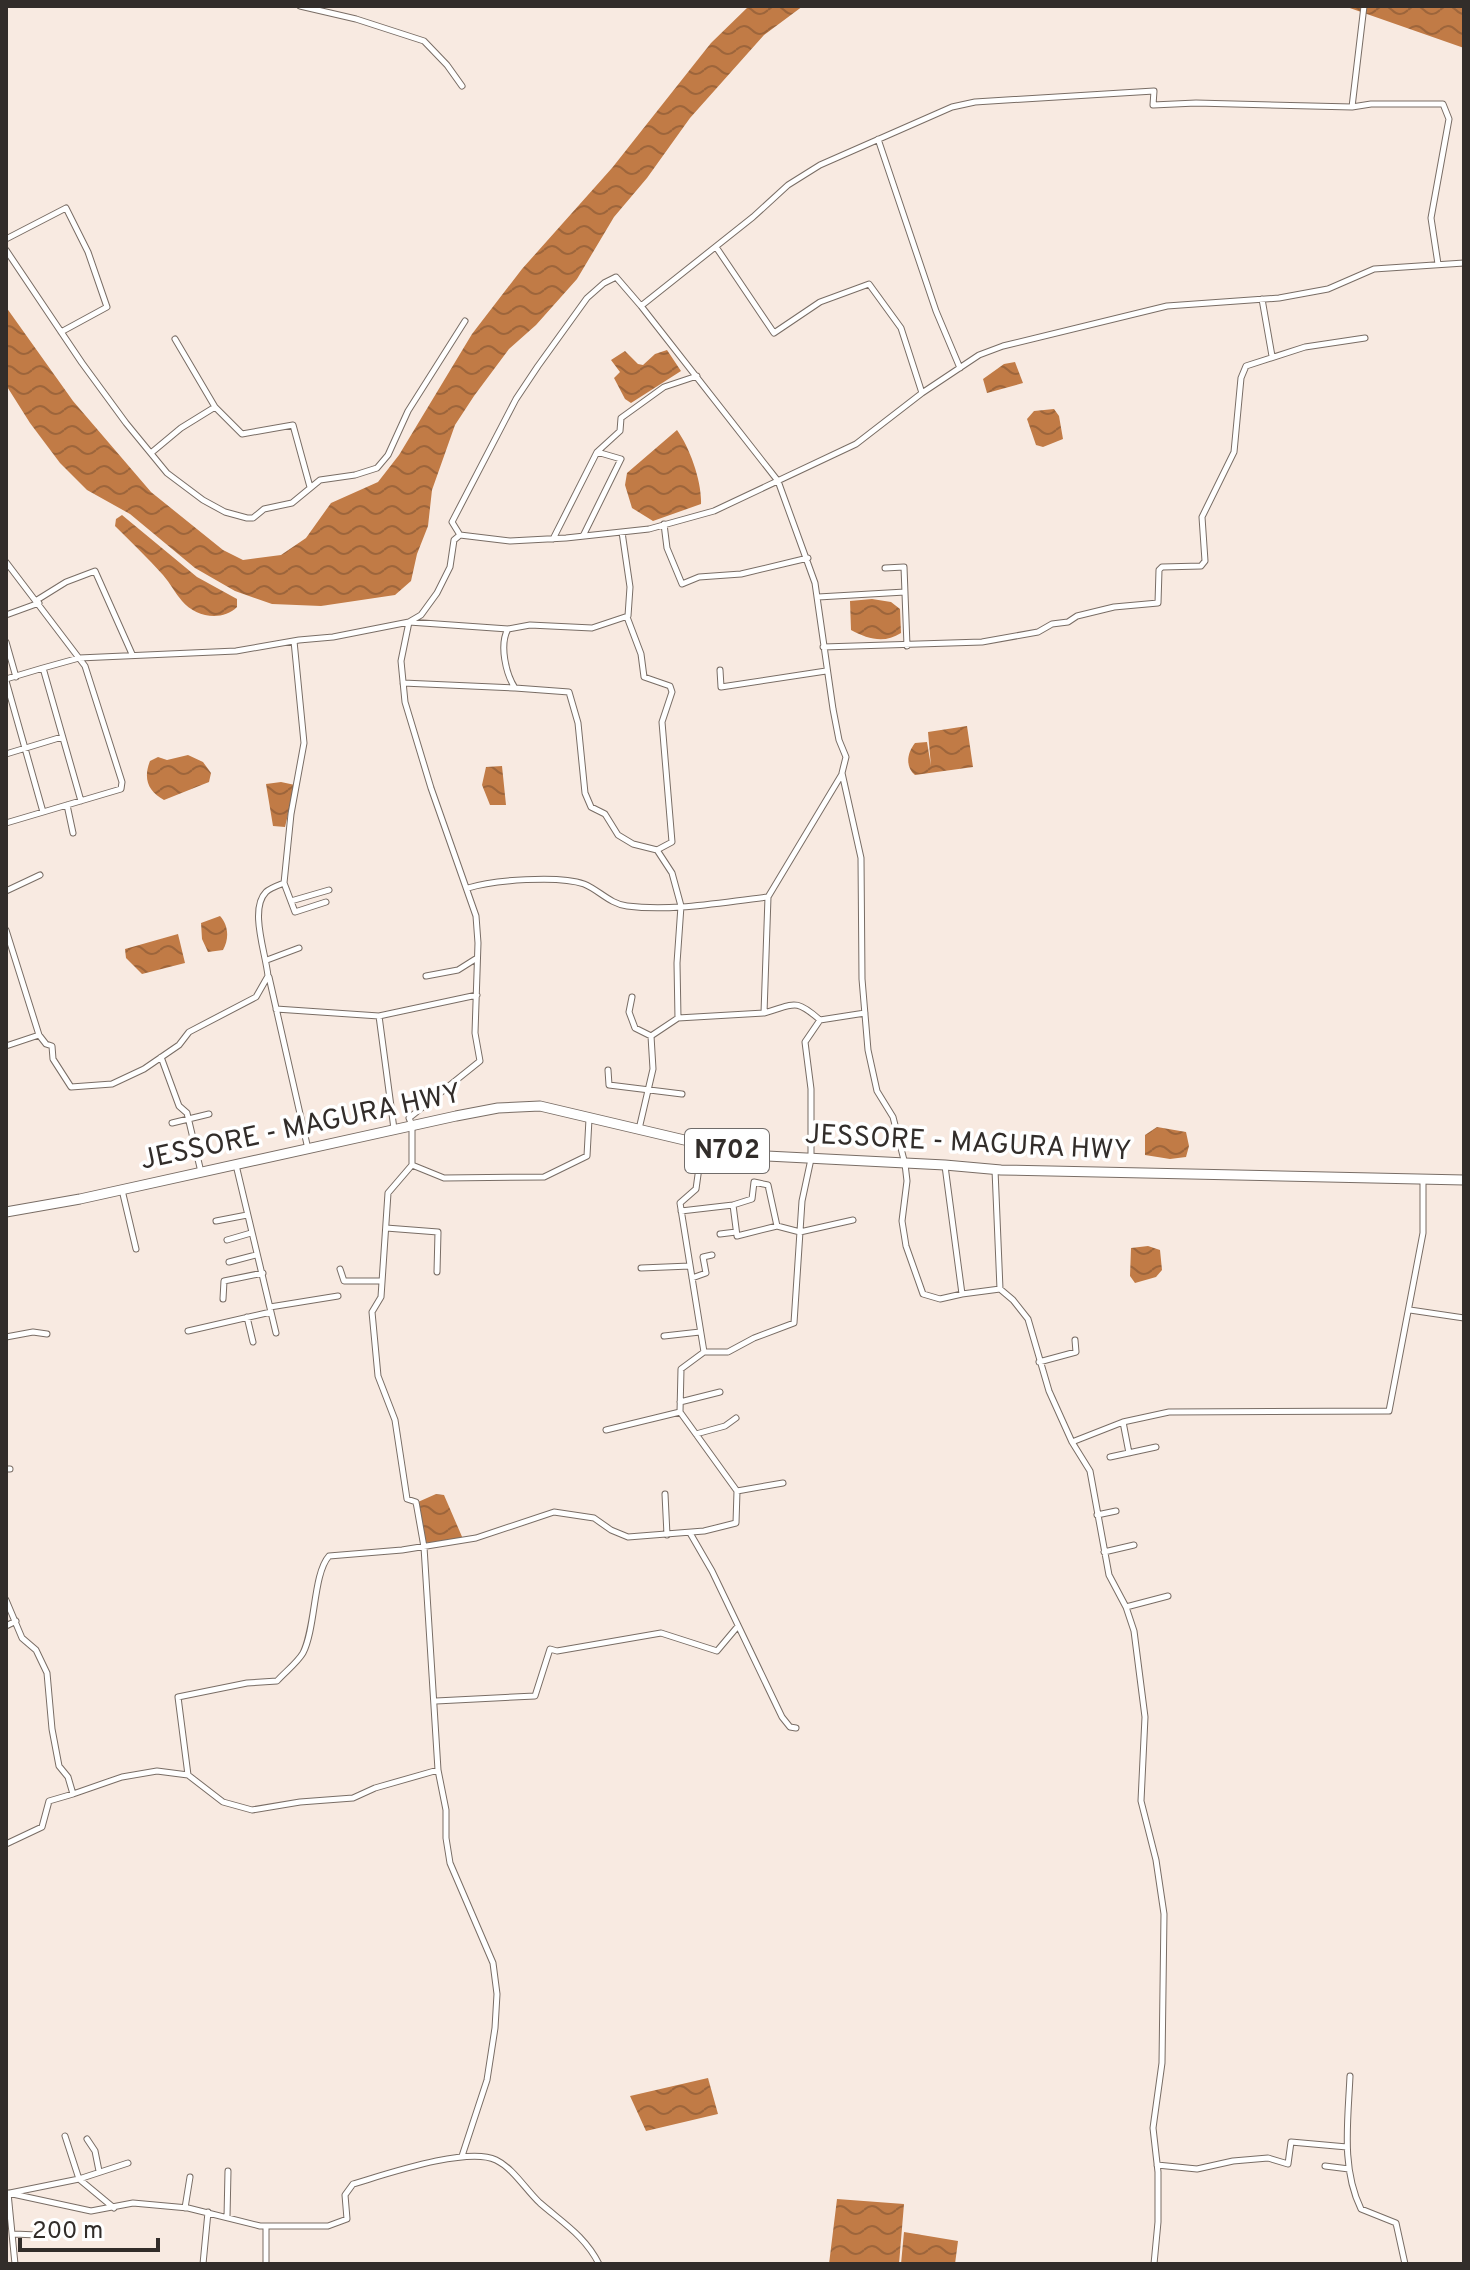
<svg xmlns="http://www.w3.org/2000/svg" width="1470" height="2270" font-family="Overpass,sans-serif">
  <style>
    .water { fill: url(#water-waves) }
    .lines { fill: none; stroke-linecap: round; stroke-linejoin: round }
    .street-casing { stroke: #796d65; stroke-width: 7 }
    .highway-casing { stroke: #796d65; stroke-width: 11 }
    .street { stroke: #fff; stroke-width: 5 }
    .highway { stroke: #fff; stroke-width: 9 }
    .labels { text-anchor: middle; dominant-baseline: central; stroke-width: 7; stroke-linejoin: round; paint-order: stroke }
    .shield { fill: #fff; stroke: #706c6a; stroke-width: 2 }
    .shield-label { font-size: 26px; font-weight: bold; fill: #322d2a }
    .street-label { font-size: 28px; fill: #322d2a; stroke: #fff }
  </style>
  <defs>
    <pattern id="water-waves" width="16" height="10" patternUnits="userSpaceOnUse" patternTransform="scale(2)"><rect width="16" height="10" fill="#c17b46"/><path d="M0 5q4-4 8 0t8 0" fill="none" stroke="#9d653b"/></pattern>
  </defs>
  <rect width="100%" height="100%" fill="#f8eae1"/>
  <!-- water -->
  <path class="water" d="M749 6H803L764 35 690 118 647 178 614 217 577 279 536 325 509 349 474 396 455 425 432 490 428 526 417 554 411 581 395 595 321 606 272 604 235 591 195 568 130 514 87 490 60 463 30 423 6 385V307L73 401 151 492 223 550 243 560 281 555 306 538 331 503 378 482 399 455 472 334 522 269 612 168 711 43Z
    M1344 6H1464V48Z
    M667 350 681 371 631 403 625 399 614 378 620 372 611 360 625 351 638 364 643 365 655 354Z
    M1015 362 1023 383 987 393 983 379 1004 364Z
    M1054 409 1059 416 1063 439 1043 447 1036 445 1027 419 1034 411Z
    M677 430C690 448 702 482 701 504L653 521 632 508 625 485 627 473Z
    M122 515 197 577 237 599V607C222 622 195 617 182 601 175 593 170 583 163 575 148 558 131 542 115 526L116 519Z
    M872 599 891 602 900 609 901 633C884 644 868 639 851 630L850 601Z
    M967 726 973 767 915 775C905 767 907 753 915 743L927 742 931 766 928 732Z
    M188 755 203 762 211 773 209 782 164 800C148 791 143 779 150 761L158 757 167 760Z
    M502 766 506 805H490L482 785 486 767Z
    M281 782 295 785 285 827 273 826 266 784Z
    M220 916C229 926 229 939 223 950L208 952 202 939 201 923Z
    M178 934 185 963 142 974 126 958 125 949Z
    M1157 1127 1186 1132 1189 1146 1186 1157 1170 1159 1145 1155V1135Z
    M1148 1246 1160 1250 1162 1270 1156 1277 1135 1283 1130 1276 1131 1248Z
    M436 1494 444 1495 463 1539 425 1543 418 1502Z
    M708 2078 718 2114 646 2131 630 2096Z
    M837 2199 904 2204 899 2264H829Z
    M904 2232 958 2241 955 2264H901Z"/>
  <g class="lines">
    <defs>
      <path id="street" d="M300 6 356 19 424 41 447 65 462 86
        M1352 107 1364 6
        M878 139 936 311 960 368
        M6 239 66 208 88 252 107 307 61 332
        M716 247 774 333 820 302 869 284 901 328 922 393
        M6 250 82 363 126 423 167 473 203 500 225 512 247 518H253L264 509 292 503 320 480 355 475 377 468 388 455 408 411 465 321
        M1262 299 1272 356
        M175 339 215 407 242 434 293 425 310 487
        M151 453 181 428 215 407
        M664 524 667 548 682 584 699 577 741 574 808 558
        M622 532 630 587 628 616 592 628 530 625 508 629C499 645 506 674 515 688L569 692 578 723 585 793 591 807 605 814 618 835 633 844 657 850 672 873 681 906 677 963 678 1018 651 1036 653 1069 639 1129
        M460 535 452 522 516 399 538 366 587 298 604 283 616 277 641 306
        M583 536 621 459 597 452
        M553 539 597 452 620 431 621 418 664 387 697 376
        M6 562 85 666 122 782 121 789 6 823
        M885 568 904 567 907 646
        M818 597 905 592
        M37 600 66 582 95 571 132 654
        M6 615 39 603
        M627 617 641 654 644 677 670 686 672 692 662 722 672 842 657 850
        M6 642 16 677
        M823 647 982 642 1038 632 1052 624 1068 622 1077 616 1114 607 1158 603 1159 570 1162 567 1201 566 1205 561 1202 517 1234 452 1241 378 1246 366 1305 347 1365 338
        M720 670 721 687 826 671
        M6 679 43 668
        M6 681 43 812
        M403 683 514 688
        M6 754 62 737
        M81 801 43 668 79 658 236 651 299 640 333 637 409 622 421 615 437 593 450 567 454 540 460 535 510 541 566 538 649 529 714 511 856 444 922 393 979 355 1003 346 1167 306 1279 298 1328 289 1374 269 1464 263
        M67 805 73 833
        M284 883 295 912 326 902
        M468 888C493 880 559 875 584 884 599 890 610 904 627 906 673 912 722 902 768 897
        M6 891 40 875
        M291 901 329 890
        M6 930 39 1035 46 1044 52 1046 53 1059 71 1087 112 1084 144 1069 179 1045 189 1032 256 997 268 976C266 954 249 909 266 892 270 888 279 885 284 883L291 814 304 743 294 641
        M267 960 299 948
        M426 976 458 970 477 958
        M269 977 308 1149
        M632 997 629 1012 635 1028 651 1036
        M276 1009 379 1016 477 995
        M379 1016 394 1129
        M678 1018 764 1013
        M820 1020C794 997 794 1005 764 1013L768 897 842 774
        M6 1046 39 1035
        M161 1057 179 1106 187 1113 201 1172
        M608 1070 609 1085 682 1094
        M172 1123 209 1114
        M236 1165 276 1333
        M412 1165 444 1178 544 1177 587 1156 589 1119
        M945 1166 962 1294 1000 1289 1013 1300 1028 1319 1049 1391 1072 1442 1090 1471 1109 1575 1126 1607 1134 1631 1145 1717 1141 1801 1156 1860 1164 1914 1162 2063 1153 2128 1158 2172V2222L1154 2264
        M995 1170 1000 1289
        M122 1190 136 1249
        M733 1205 737 1236 777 1226 800 1232 853 1220
        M681 1211 733 1205 752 1199 754 1182 768 1185 777 1226
        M216 1221 247 1215
        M386 1228 438 1232 437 1272
        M720 1234 736 1232
        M227 1240 251 1233
        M229 1262 256 1255
        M641 1268 690 1266
        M340 1269 344 1281H381
        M692 1278 706 1273 703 1257 712 1255
        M962 1294 940 1299 923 1294 906 1246 902 1221 907 1181 905 1164 893 1117 877 1091 868 1050 862 979 861 858 842 773 846 757 839 740 833 709 815 583 778 481 641 306 753 217 788 185 820 165 952 107 975 102 1154 91 1153 105 1196 103 1352 107 1371 104H1443L1449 119 1431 218 1438 264
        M223 1299 224 1281 263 1273
        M270 1307 338 1296
        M1410 1310 1464 1318
        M247 1317 253 1342
        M188 1331 271 1312
        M664 1336 700 1332
        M6 1337 33 1332 47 1334
        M704 1352H728L754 1338 794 1323 802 1201 811 1159V1089L805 1042 820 1020 865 1013
        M1039 1362 1076 1352 1075 1340
        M680 1402 720 1392
        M1123 1422 1129 1453
        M606 1430 680 1412
        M696 1434 725 1426 736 1418
        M1072 1442 1123 1422 1169 1412 1389 1411 1423 1233V1180
        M1110 1457 1156 1447
        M6 1469H10
        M737 1491 783 1483
        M665 1494 667 1535
        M1097 1515 1116 1511
        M690 1533 712 1571 782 1717 790 1727 796 1728
        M1104 1552 1134 1545
        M6 1600 22 1638 36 1650 47 1673 52 1729 59 1766 68 1777 73 1794 122 1777 157 1771 188 1775 178 1697 247 1683 277 1681C285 1672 297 1663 303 1653 316 1627 313 1574 329 1556L402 1550 476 1538 554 1512 594 1518 611 1530 628 1537 704 1531 736 1523 737 1491 680 1412 681 1369 704 1352 680 1203 696 1189 702 1146
        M1126 1607 1168 1596
        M6 1626 16 1621
        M436 1701 535 1696 550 1649 557 1651 661 1633 717 1651 738 1626
        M438 1770 424 1547 416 1502 407 1499 395 1420 378 1376 372 1312 381 1297 388 1193 412 1165V1125L409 1118 480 1061 475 1033 478 943 476 916 431 788 405 702 401 661 409 622 508 629
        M188 1775 223 1802 252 1810 300 1802 353 1798 375 1788 438 1770 446 1810V1838L450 1863 493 1963 497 1994 495 2028 487 2080 462 2156
        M6 1844 42 1827 49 1801 73 1794
        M1350 2076C1348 2121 1341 2168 1361 2209L1396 2223 1405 2264
        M65 2136 79 2179 114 2208
        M87 2139 95 2151 99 2171
        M1157 2165 1197 2169 1233 2161 1268 2158 1288 2164 1291 2142 1347 2147
        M1325 2166 1349 2169
        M10 2193 79 2179 128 2163
        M185 2208 190 2177
        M227 2217 228 2171
        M14 2234 37 2235
        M15 2264 8 2193 91 2211 133 2203 188 2208 260 2226H328L347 2219 345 2195 353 2184C384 2175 467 2146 496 2160 513 2168 526 2190 540 2203 563 2223 585 2236 599 2264
        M203 2264 208 2212
        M266 2264V2226"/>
      <path id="highway" d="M6 1212 80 1199 456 1116 498 1108 540 1106 748 1155 945 1165 1001 1170 1464 1180"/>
    </defs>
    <!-- street casing -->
    <use href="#street" class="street-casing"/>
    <!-- highway casing -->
    <use href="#highway" class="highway-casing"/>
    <!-- street -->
    <use href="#street" class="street"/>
    <!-- highway -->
    <use href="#highway" class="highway"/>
  </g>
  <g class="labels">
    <!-- shield labels -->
    <rect class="shield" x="685" y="1129" width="84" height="44" rx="6"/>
    <g class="shield-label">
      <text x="727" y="1151">N702</text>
    </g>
    <!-- street labels -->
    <g class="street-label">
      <text transform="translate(301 1128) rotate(-12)">JESSORE - MAGURA HWY</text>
      <text transform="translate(968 1144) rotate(3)">JESSORE - MAGURA HWY</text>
    </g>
  </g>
  <!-- border -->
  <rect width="1470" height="2270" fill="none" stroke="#322d2a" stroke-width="16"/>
  <!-- scale -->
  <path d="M20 2238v12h138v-12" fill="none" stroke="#322d2a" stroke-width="4"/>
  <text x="32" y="2238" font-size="24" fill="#322d2a" stroke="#ffffff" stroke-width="6" paint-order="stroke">200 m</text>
</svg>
